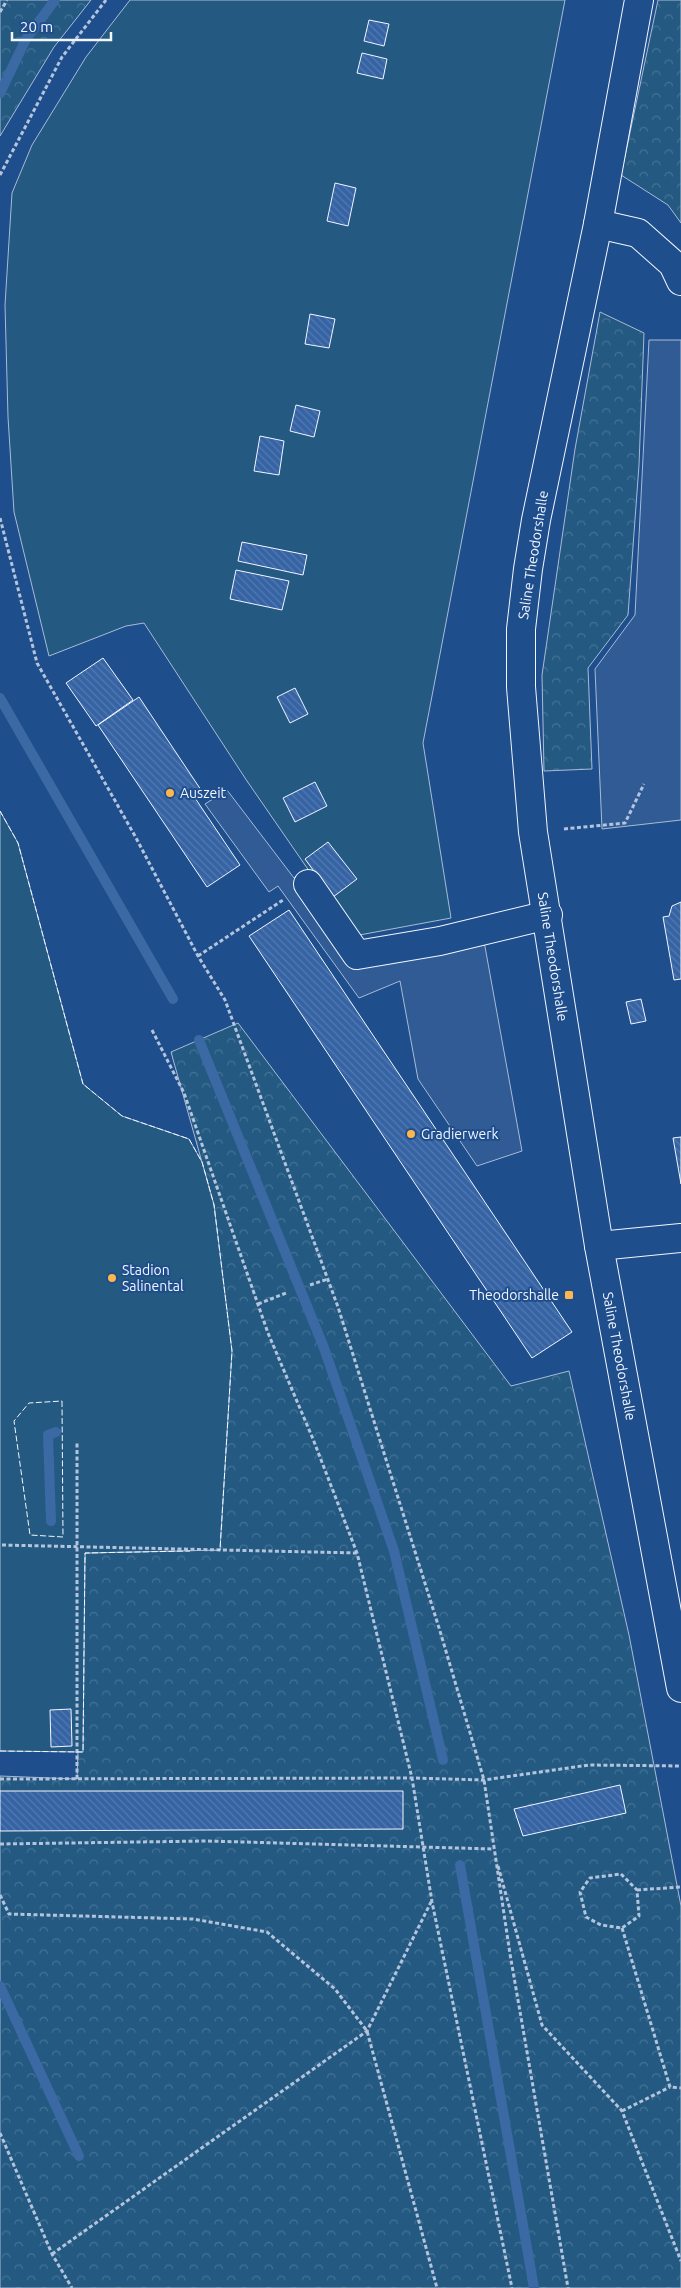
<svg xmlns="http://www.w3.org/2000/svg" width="681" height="2288" font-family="Ubuntu,sans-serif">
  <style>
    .forest { fill: url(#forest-crowns); stroke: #a8bbd7 }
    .garden { fill: #245a82; stroke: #a8bbd7 }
    .parking { fill: #305b95; stroke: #a8bbd7 }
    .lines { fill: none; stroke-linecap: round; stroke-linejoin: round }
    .stream { stroke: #3b69a3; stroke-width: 10 }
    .building { fill: url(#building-back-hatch); stroke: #f2f6ff }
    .minor-casing { stroke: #f2f6ff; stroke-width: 30 }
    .major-casing { stroke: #f2f6ff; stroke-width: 30 }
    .path { stroke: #b3c4dc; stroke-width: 3; stroke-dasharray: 4 2.5; stroke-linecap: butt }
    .minor { stroke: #1f4e8c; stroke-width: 28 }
    .major { stroke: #1f4e8c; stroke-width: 28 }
    .fence { stroke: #f2f6ff; stroke-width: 1; stroke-dasharray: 6 2.5; stroke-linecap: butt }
    .poi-dot { fill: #ffb74d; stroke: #1f4e8c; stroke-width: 2 }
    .labels { text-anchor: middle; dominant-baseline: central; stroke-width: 4; stroke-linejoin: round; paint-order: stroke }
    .street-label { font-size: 14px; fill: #f2f6ff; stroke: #1f4e8c }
    .poi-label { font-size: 14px; fill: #f2f6ff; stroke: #1f4e8c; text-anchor: start }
  </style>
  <defs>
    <pattern id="forest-crowns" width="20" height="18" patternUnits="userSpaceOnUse" patternTransform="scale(1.25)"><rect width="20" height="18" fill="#245a82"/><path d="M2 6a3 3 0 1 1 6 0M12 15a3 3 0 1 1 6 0" fill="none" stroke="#447295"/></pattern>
    <pattern id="building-back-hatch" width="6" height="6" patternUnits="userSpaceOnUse" patternTransform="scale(1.25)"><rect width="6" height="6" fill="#3563a3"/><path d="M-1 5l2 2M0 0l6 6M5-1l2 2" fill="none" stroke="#537ab1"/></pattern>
  </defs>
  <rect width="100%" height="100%" fill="#1f4e8c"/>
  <!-- forest -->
  <path class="forest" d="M0 0H91L54 47 0 136Z
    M658 0H681V223L668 205 621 175Z
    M600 312 644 333 639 465 628 615 588 668 592 769 544 771 542 675 575 449Z
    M238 1023 511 1386 569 1371 629 1635 681 1906V2288H0V1776L77 1779 85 1553 220 1550 214 1205 171 1052Z"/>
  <!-- garden -->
  <path class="garden" d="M130 0H565L423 743 451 918 354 936 247 781 144 623 126 626 49 656 14 512 8 417 5 305 12 193 32 145 86 57Z
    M0 811 18 843 83 1084 122 1116 189 1139 202 1162 214 1205 232 1351 220 1550 85 1553 83 1752 0 1751Z"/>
  <!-- parking -->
  <path class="parking" d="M649 340H681V820L602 829 595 669 635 615Z
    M227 790 294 878 304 871 353 944 480 919 522 1151 477 1166 418 1079 400 981 359 998 278 886 269 892 205 804Z"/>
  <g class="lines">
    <!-- stream -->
    <path class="stream" d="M0 93 26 39 55 0
      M0 698 173 999
      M199 1040 324 1348 394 1551 443 1760
      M51 1521 48 1435 56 1432
      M460 1865 534 2288
      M0 1986 79 2156"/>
  </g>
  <!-- building -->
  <path class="building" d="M369 20 389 24 384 46 364 41Z
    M362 53 387 59 383 79 357 73Z
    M335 183 356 188 348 226 327 221Z
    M310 314 335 319 329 348 305 344Z
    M296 405 320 411 314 437 290 431Z
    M260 436 284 441 279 475 254 471Z
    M242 542 307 555 303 575 238 561Z
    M236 570 289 581 282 610 230 599Z
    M103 658 133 700 96 726 66 683Z
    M295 688 308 714 290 723 277 697Z
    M139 697 201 790 193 795 240 865 207 887 98 725Z
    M315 782 327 806 295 822 283 798Z
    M328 842 357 879 333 897 305 859Z
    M681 902V979L674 980 663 917 669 916 672 906Z
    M289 910 572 1332 532 1358 249 936Z
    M641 999 646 1021 631 1024 626 1002Z
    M681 1137V1184L673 1138Z
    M71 1709 72 1746 51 1747 50 1710Z
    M620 1785 626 1813 523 1836 514 1809Z
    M0 1791H403V1829L0 1831Z"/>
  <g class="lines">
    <defs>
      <path id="minor" d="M598 224 638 233 673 264 681 281
        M308 884 357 955 440 941 548 915
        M599 1246 681 1238"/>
      <g id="major">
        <path id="s1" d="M639 0 598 224 536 520 528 569 521 629V687L533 832 599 1246 681 1688"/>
      </g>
    </defs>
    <!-- minor casing -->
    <use href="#minor" class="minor-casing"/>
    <!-- major casing -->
    <use href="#major" class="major-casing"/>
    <!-- path -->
    <path class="path" d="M0 12 7 0
      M0 175 62 57 106 0
      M0 518 37 663 135 836 198 956 225 1000 338 1307 440 1631 484 1780 510 1954 568 2288
      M564 829 625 823 644 784
      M198 956 283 900
      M152 1030 184 1093 268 1333 313 1439 357 1553 412 1778 432 1902 512 2288
      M310 1285 328 1279
      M258 1304 286 1293
      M2 1545 357 1553
      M0 1779 412 1778 484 1780 589 1765 681 1766
      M77 1779V1443
      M0 1844 207 1841 493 1849
      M498 1866 542 2025 622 2111 681 2261
      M621 1874 637 1890 639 1916 622 1928 601 1925 586 1917 580 1892 590 1878Z
      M637 1890 681 1887
      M0 1895 9 1914 193 1919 267 1932 335 1989 367 2031 437 2288
      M622 1928 670 2087 681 2088
      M622 2111 670 2087
      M0 2133 52 2254 72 2288
      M52 2254 367 2031 431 1902"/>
    <!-- minor -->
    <use href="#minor" class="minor"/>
    <!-- major -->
    <use href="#major" class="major"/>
    <!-- fence -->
    <path class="fence" d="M0 811 18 843 83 1084 122 1116 189 1139 202 1162 214 1205 232 1351 220 1550H218
      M62 1401 63 1537 30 1535 14 1421 29 1403Z
      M0 1751 83 1752 85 1553 190 1551"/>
  </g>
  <!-- markers -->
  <g class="poi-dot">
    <circle cx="170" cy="793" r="5"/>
    <circle cx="411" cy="1134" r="5"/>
    <circle cx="112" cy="1278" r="5"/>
    <rect x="564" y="1290" width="10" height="10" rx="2.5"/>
  </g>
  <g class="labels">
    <!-- street labels -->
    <g class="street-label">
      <text transform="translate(533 555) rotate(-81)">Saline Theodorshalle</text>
      <text stroke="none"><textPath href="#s1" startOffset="970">Saline Theodorshalle</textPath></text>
      <text stroke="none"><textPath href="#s1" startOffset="1375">Saline Theodorshalle</textPath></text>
    </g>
    <!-- poi labels -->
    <g class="poi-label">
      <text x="180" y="793">Auszeit</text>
      <text x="421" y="1134">Gradierwerk</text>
      <text x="122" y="1270">Stadion<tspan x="122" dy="16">Salinental</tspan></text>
      <text x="559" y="1295" text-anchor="end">Theodorshalle</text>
    </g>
  </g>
  <!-- scale -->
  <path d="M12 32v8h99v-8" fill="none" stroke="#f2f6ff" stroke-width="2.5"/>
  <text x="20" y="32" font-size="15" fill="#f2f6ff" stroke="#1f4e8c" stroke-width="4" paint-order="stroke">20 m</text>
</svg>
